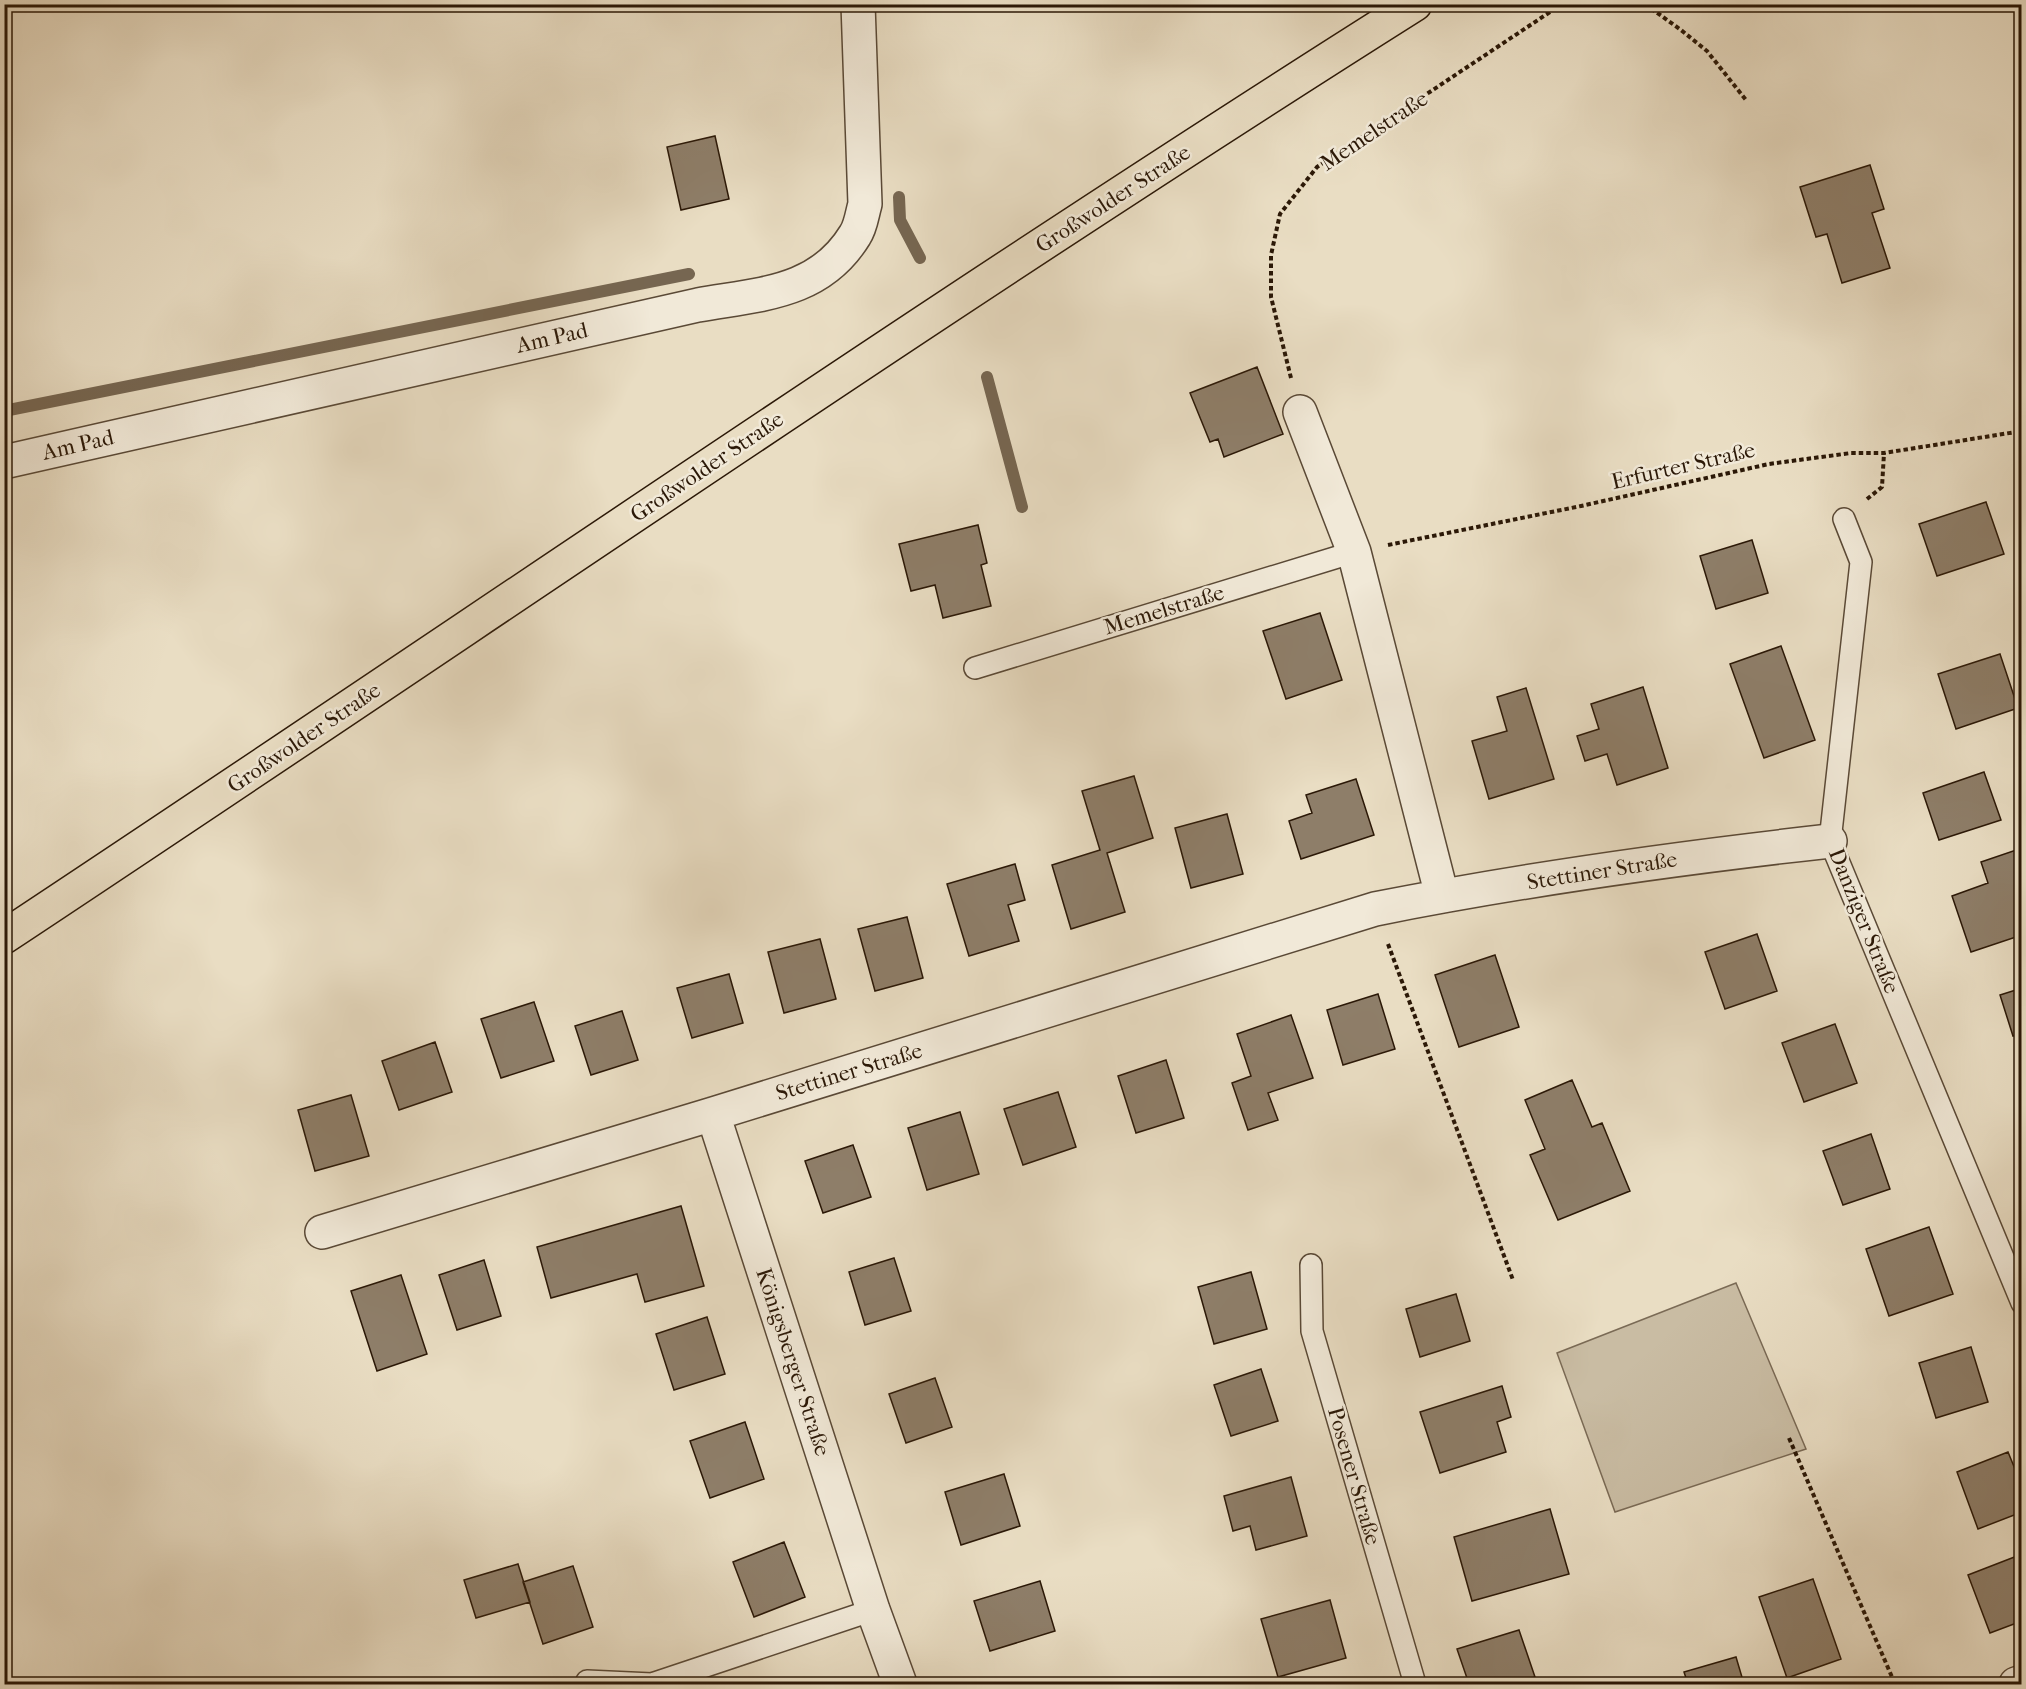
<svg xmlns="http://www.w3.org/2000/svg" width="2026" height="1689" font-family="'IM FELL French Canon',serif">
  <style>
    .green { fill: #c9bca3; stroke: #7a6a55; stroke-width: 1.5 }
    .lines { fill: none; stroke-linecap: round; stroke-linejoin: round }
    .stream { stroke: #766651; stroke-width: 12 }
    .building { fill: #8e7e69; stroke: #2b1807; stroke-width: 1.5 }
    .service-casing { stroke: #5a4936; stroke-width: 24 }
    .minor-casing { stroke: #5a4936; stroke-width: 36 }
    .primary-casing { stroke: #2b1807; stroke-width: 36 }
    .path { stroke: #2b1807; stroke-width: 4; stroke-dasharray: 4.5 3; stroke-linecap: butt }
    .service { stroke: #f1e9d8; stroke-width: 21 }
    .minor { stroke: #f1e9d8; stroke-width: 33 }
    .primary { stroke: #e9ddc3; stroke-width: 33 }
    .labels { text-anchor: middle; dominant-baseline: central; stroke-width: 5; stroke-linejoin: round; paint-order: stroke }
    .street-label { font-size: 22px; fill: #2b1807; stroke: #f1e9d8 }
  </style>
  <rect width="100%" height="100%" fill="#e9ddc3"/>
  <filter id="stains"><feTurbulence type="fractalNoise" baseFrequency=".00333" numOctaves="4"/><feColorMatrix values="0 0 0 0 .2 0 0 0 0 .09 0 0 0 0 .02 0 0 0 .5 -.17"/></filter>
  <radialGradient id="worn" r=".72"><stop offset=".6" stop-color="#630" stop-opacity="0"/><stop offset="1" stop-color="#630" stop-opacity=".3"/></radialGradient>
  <!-- green -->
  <path class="green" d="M1736 1283 1806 1449 1615 1512 1557 1353Z"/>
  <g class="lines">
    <!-- stream -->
    <path class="stream" d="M899 197 900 220 920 258
      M987 377 1022 507
      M4 411 689 274"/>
  </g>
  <!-- building -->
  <path class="building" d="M715 136 729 199 681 210 667 147Z
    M1870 165 1884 209 1872 213 1890 268 1842 283 1827 234 1816 237 1800 187Z
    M1257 367 1283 434 1224 457 1218 439 1210 442 1190 393Z
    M1986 502 2004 554 1937 576 1919 524Z
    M978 525 987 563 981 565 991 606 943 618 935 585 911 591 899 544Z
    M1752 540 1768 593 1716 609 1700 556Z
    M1320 613 1342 680 1286 699 1263 631Z
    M1781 646 1815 740 1764 758 1730 664Z
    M2000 654 2018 708 1956 729 1938 674Z
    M1643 687 1668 768 1617 785 1607 754 1585 761 1577 736 1599 729 1591 704Z
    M1526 688 1554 779 1489 799 1472 741 1507 731 1497 697Z
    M1984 772 2001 820 1939 840 1923 793Z
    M1134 776 1153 838 1107 853 1125 912 1071 929 1052 865 1100 850 1082 791Z
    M1356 779 1374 835 1301 859 1289 821 1312 813 1306 795Z
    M1227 814 1243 874 1191 888 1175 828Z
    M2022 848V935L1971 952 1952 896 1988 883 1981 862Z
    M1015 864 1025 900 1008 905 1019 941 969 956 947 884Z
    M907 917 923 978 875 991 858 929Z
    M1757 934 1777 991 1725 1009 1705 952Z
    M820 939 836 999 784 1013 768 952Z
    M1495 955 1519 1027 1459 1047 1435 975Z
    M729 974 743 1023 692 1038 677 988Z
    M2022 988V1034L2013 1036 2000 995Z
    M1378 994 1395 1049 1343 1065 1327 1010Z
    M534 1002 554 1061 501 1078 481 1019Z
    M622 1011 638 1060 591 1075 575 1026Z
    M1291 1015 1313 1078 1268 1093 1278 1120 1248 1130 1232 1083 1251 1076 1237 1034Z
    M1835 1024 1857 1083 1804 1102 1782 1043Z
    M435 1042 452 1092 399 1110 382 1061Z
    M1166 1060 1184 1118 1136 1133 1118 1076Z
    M1572 1080 1592 1127 1602 1123 1630 1191 1558 1220 1530 1155 1545 1149 1525 1100Z
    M1058 1092 1076 1147 1023 1165 1004 1109Z
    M351 1095 369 1156 315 1171 298 1110Z
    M960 1112 979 1174 927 1190 908 1128Z
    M1871 1134 1890 1189 1843 1205 1823 1151Z
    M853 1145 871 1197 823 1213 805 1161Z
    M681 1206 704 1286 645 1302 637 1274 551 1298 537 1247Z
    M1929 1227 1953 1294 1889 1316 1866 1249Z
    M894 1258 911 1311 865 1325 849 1272Z
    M484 1260 501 1316 457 1330 439 1275Z
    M1251 1272 1267 1329 1214 1344 1198 1287Z
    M401 1275 427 1354 377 1371 351 1291Z
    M1456 1294 1470 1341 1420 1357 1406 1309Z
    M707 1317 725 1374 674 1390 656 1334Z
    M1971 1347 1988 1402 1936 1418 1919 1363Z
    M1261 1369 1278 1421 1231 1436 1214 1385Z
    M935 1378 952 1427 906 1443 889 1394Z
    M1502 1386 1511 1417 1497 1422 1506 1452 1440 1473 1420 1412Z
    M745 1422 764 1479 710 1498 690 1441Z
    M2008 1452 2022 1486V1512L1978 1529 1957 1472Z
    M1004 1474 1020 1526 961 1545 945 1492Z
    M1291 1477 1307 1536 1256 1550 1250 1526 1233 1531 1224 1496Z
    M1550 1509 1569 1574 1472 1601 1454 1537Z
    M784 1542 805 1597 754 1617 733 1562Z
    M2017 1556 2022 1568V1621L1990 1633 1968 1575Z
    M518 1564 530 1602 476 1618 464 1580Z
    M573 1566 593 1627 543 1644 523 1582Z
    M1813 1579 1841 1659 1787 1678 1759 1597Z
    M1040 1581 1055 1631 990 1651 974 1601Z
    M1330 1600 1346 1658 1278 1677 1261 1619Z
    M1519 1630 1535 1677 1513 1684H1469L1457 1649Z
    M1736 1657 1744 1684H1688L1684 1672Z"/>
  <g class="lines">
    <defs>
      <path id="service" d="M1844 519 1861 562 1830 841 2022 1303
        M975 668 1354 552
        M1311 1265 1312 1331 1415 1684
        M587 1681 652 1684 873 1610"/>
      <path id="minor" d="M1300 412 1354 552 1442 896
        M4 462 698 305C759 294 819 294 855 235 861 226 862 214 865 204L858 4
        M713 1114 873 1610 900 1684
        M322 1232 713 1114 1375 909C1525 879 1678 858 1830 841
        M2016 1684 2022 1682"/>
      <path id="primary" d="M4 937C474 626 938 305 1415 4"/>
    </defs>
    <!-- service casing -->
    <use href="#service" class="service-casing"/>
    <!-- minor casing -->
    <use href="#minor" class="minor-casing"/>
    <!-- primary casing -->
    <use href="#primary" class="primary-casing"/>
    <!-- path -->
    <path class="path" d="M1645 4 1681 30 1707 51 1746 100
      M1291 378 1271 297V255L1280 214 1317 167 1562 4
      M1867 499 1882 487 1884 453
      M1388 545 1581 506 1769 464 1851 453H1884L2022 431
      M1388 944 1513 1280
      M1789 1438 1895 1684"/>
    <!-- service -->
    <use href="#service" class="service"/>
    <!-- minor -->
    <use href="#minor" class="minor"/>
    <!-- primary -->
    <use href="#primary" class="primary"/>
  </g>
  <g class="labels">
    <!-- street labels -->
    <g class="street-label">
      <text transform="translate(1374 131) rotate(-34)">Memelstraße</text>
      <text transform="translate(1113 199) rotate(-33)">Großwolder Straße</text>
      <text transform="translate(552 338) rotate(-13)">Am Pad</text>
      <text transform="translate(78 445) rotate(-13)">Am Pad</text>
      <text transform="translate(1683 466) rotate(-13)">Erfurter Straße</text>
      <text transform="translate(707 467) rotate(-34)">Großwolder Straße</text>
      <text transform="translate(1164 610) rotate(-17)">Memelstraße</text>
      <text transform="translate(304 738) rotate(-34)">Großwolder Straße</text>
      <text transform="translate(1602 871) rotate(-9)">Stettiner Straße</text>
      <text transform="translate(1864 921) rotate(68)">Danziger Straße</text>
      <text transform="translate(849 1072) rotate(-17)">Stettiner Straße</text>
      <text transform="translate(793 1362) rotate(72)">Königsberger Straße</text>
      <text transform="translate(1354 1476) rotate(74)">Posener Straße</text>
    </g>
  </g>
  <!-- margin -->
  <rect width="2026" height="1689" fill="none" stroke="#e9ddc3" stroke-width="24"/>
  <rect x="6" y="6" width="2014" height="1677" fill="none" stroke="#2b1807" stroke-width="3"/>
  <rect x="12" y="12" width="2002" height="1665" fill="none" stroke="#2b1807" stroke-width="1.5"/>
  <rect width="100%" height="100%" filter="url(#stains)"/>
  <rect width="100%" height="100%" fill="url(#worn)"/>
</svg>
